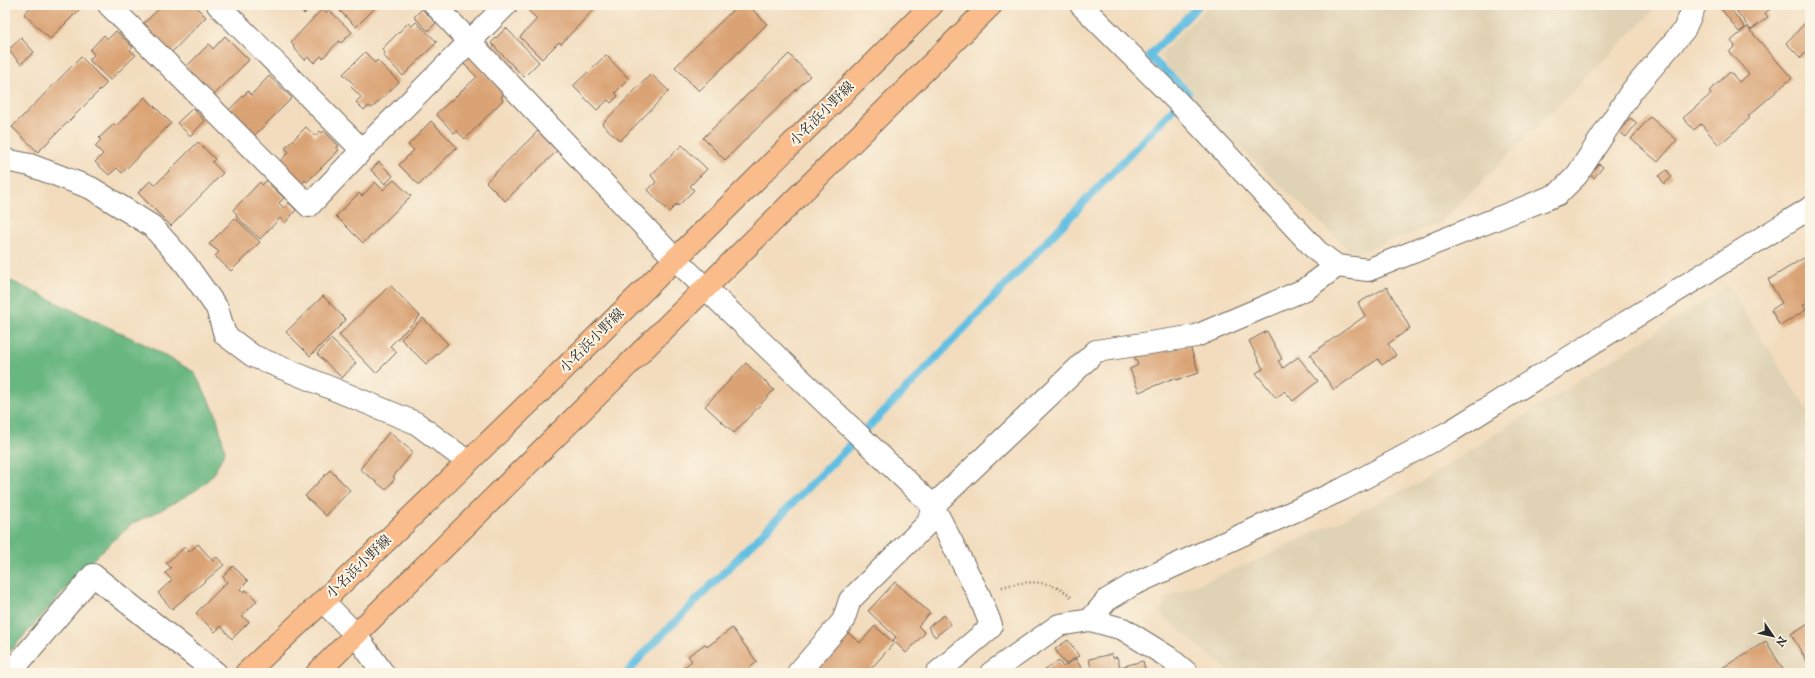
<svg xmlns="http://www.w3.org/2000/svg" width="1815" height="678" font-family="'IM FELL English','Noto Serif JP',serif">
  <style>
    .built { fill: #e0d2b4 }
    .forest { fill: #68b680; stroke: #4a7056 }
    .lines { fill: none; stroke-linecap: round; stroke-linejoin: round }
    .stream { stroke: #64bfe2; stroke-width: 8 }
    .building { fill: #daa375 }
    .minor-casing { stroke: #71695e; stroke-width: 24 }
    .major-casing { stroke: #71695e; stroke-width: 24 }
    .path { stroke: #71695e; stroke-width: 2.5; stroke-dasharray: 1 3; stroke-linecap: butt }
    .minor { stroke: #fff; stroke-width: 22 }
    .major { stroke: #f9bc8a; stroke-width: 22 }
    .labels { text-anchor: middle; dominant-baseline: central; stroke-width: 4; stroke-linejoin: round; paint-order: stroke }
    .street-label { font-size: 14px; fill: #2b2b2b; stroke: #fcf5e5 }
  </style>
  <rect width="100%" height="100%" fill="#fcf5e5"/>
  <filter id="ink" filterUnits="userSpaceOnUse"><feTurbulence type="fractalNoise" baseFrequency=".025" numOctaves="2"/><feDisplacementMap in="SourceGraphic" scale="8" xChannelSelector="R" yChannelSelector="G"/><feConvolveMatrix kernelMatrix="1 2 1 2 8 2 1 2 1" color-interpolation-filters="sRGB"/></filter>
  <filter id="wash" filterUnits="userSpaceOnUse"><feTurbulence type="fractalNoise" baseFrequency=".012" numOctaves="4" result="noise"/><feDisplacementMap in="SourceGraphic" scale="16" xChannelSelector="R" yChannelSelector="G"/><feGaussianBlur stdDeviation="0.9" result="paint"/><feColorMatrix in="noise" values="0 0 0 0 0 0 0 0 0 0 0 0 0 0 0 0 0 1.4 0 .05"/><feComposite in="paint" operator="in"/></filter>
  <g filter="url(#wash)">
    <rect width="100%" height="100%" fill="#f2dcbd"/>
    <!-- built -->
    <path class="built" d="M1210 5H1659L1440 223 1354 254 1195 106 1160 55Z
      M1728 286 1810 414V673H1230L1160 613 1167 597 1259 559 1419 483Z"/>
    <!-- forest -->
    <path class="forest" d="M5 278 148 346 194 372 216 414 225 451 213 475 198 489 161 510 131 524 87 565 5 657Z"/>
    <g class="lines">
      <!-- stream -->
      <path class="stream" d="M627 673 643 654 919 376 1188 93 1149 56 1199 5"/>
    </g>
    <g id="blocks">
      <!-- building -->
      <path class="building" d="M32 5H84L50 39 24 14Z
        M163 5 167 8 170 5H194L206 17 171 53 146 29 148 27 144 23Z
        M294 5H313L304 14Z
        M334 5H378L356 27Z
        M530 5H597V6L561 44 559 42 542 59 520 37 537 19 527 9Z
        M738 5H748L767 24 699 91 675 67Z
        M1721 5H1728L1745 28 1739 32 1719 6Z
        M1732 5H1771L1773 7 1765 13 1768 17 1751 30Z
        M322 9 326 13 329 10 352 32 341 43 339 41 323 58 321 56 314 63 308 57 305 60 293 47 294 46 291 42Z
        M422 9 436 23 428 31 414 17Z
        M1810 13V51L1808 50 1801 58 1786 43 1808 20 1805 18Z
        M416 22 437 42 403 76 383 55 385 53 382 49 408 23 412 26Z
        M1747 27 1792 78 1748 116 1750 118 1719 145 1701 124 1694 130 1683 118 1711 94 1709 91 1730 72 1739 82 1749 74 1729 52 1735 46 1731 41Z
        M506 28 539 62 524 77 491 43Z
        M116 31 133 47 130 50 136 55 110 80 89 60 94 55 90 50 104 35 108 39Z
        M225 36 249 60 213 96 186 67 209 44 213 49Z
        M21 38 34 52 21 64 8 50Z
        M365 52 375 63 377 60 399 82 372 108 369 106 364 110 356 102 361 97 351 87 354 84 343 74Z
        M789 54 810 76 725 160 703 138Z
        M606 55 629 79 615 93 618 96 611 103 608 100 597 110 573 86Z
        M469 56 504 93 501 98 503 100 465 139 457 131 454 133 436 114 477 77 463 63Z
        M81 57 107 83 38 152 12 127Z
        M651 74 669 91 620 141 602 124Z
        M269 76 292 98 253 137 230 115 233 113 229 110 248 91 251 95Z
        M145 97 171 123 122 173 117 168 109 175 95 162 103 154 95 146 101 140 99 138 114 124 116 126Z
        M193 108 205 121 190 136 177 123Z
        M1650 117 1677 140 1658 162 1631 139Z
        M1630 118 1637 123 1626 137 1620 132Z
        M431 121 457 147 419 185 399 165 414 150 408 145Z
        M306 127 315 136 320 131 322 133 324 131 339 146 336 148 339 150 307 182 305 180 301 185 279 162 289 152 285 148Z
        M538 131 557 151 505 201 486 182Z
        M198 142 215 159 212 162 223 173 171 226 138 193 150 181 155 185Z
        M682 145 707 169 690 186 694 190 678 206 677 204 669 212 648 190 656 182 651 175Z
        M379 162 393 176 385 184 371 170Z
        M1599 164 1603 167 1594 178 1590 175Z
        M1667 170 1672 177 1664 184 1659 176Z
        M394 180 411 196 363 243 336 216 359 193 362 196 375 182 383 190Z
        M266 181 284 198 279 203 284 208 289 203 296 210 285 223 280 218 260 239 236 216 237 214 233 210 260 182 262 185Z
        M235 218 260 242 231 271 215 256 219 252 209 244Z
        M1810 254V300L1803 305 1806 310 1780 326 1771 310 1782 303 1768 280Z
        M390 285 420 316 390 346 397 352 376 373 339 335Z
        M1387 287 1410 328 1388 344 1396 355 1382 365 1378 359 1334 390 1310 355 1365 316 1358 303Z
        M323 296 346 320 310 356 286 332Z
        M423 318 448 344 426 364 401 339Z
        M1267 331 1282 359 1278 361 1283 368 1298 357 1318 381 1293 401 1285 391 1276 398 1256 373 1263 369 1249 341Z
        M331 339 356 363 342 378 317 354Z
        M1190 346 1199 373 1176 380 1174 378 1139 392 1130 369 1138 365 1133 353Z
        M746 363 774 390 734 433 705 406Z
        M389 432 413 452 393 477 395 478 386 490 360 469Z
        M330 470 350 490 326 516 305 496Z
        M198 544 213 561 217 557 224 565 172 609 158 593 172 580 165 573 171 568 166 563 185 547 189 552Z
        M233 566 248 581 240 589 243 592 246 590 257 601 242 616 249 622 232 639 221 626 215 632 196 613 227 582 223 577Z
        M895 582 930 613 918 626 925 633 906 653 893 640 896 637 868 611Z
        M944 615 951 624 935 637 928 627Z
        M1810 622V667L1791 634Z
        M875 626 894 643 867 673H804L846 631 860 643Z
        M732 628 757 662 743 673H686L683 668 692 661 688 656 705 644 707 647Z
        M1068 640 1079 656 1065 664 1055 649Z
        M1766 641 1785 673H1714Z
        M1112 654 1113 658 1117 657 1120 667 1143 661 1146 673H1092L1089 659Z
        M1076 659 1084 673H1047L1045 669 1059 661 1063 667Z"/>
    </g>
  </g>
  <g filter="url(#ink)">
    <use href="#blocks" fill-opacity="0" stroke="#71695e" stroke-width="1"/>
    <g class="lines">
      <defs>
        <path id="minor" d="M109 5 309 206 362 150 506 5
          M218 5 362 150
          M435 5 675 259 933 506 1096 351 1196 336 1306 289 1337 266
          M1081 5 1176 100 1317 251 1337 266 1368 270 1558 194 1577 175 1631 92 1684 30 1695 5
          M5 160 30 165 91 188 152 226 185 263 217 308 225 335 253 356 416 423 468 462
          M933 506 979 595 991 625 990 628 937 673
          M323 601 356 635 383 673
          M1090 620 1107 600 1132 585 1343 489 1451 431 1810 208
          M10 673 93 575 216 673
          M798 673 843 621 850 600 928 523 933 506
          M991 673 1059 625 1090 620 1123 629 1168 657 1187 673"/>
        <path id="major" d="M246 673C480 456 705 229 932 5
          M317 673 991 5"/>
      </defs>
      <!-- minor casing -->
      <use href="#minor" class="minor-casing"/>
      <!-- major casing -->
      <use href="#major" class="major-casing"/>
      <!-- path -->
      <path class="path" d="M1002 587C1027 580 1052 579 1072 598"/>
      <!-- minor -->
      <use href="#minor" class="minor"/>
      <!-- major -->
      <use href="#major" class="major"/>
    </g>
  </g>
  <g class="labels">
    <!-- street labels -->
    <g class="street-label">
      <text transform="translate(822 114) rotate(-45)">小名浜小野線</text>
      <text transform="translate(592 341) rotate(-45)">小名浜小野線</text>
      <text transform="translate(359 567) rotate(-44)">小名浜小野線</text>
    </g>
  </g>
  <!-- margin -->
  <rect width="1815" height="678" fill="none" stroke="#fcf5e5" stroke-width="20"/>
  <!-- north arrow -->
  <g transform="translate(1773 636) rotate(124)" stroke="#fcf5e5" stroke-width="3" paint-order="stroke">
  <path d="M0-3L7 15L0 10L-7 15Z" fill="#2b2b2b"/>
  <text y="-6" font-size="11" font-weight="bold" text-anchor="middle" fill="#2b2b2b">N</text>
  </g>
</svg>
